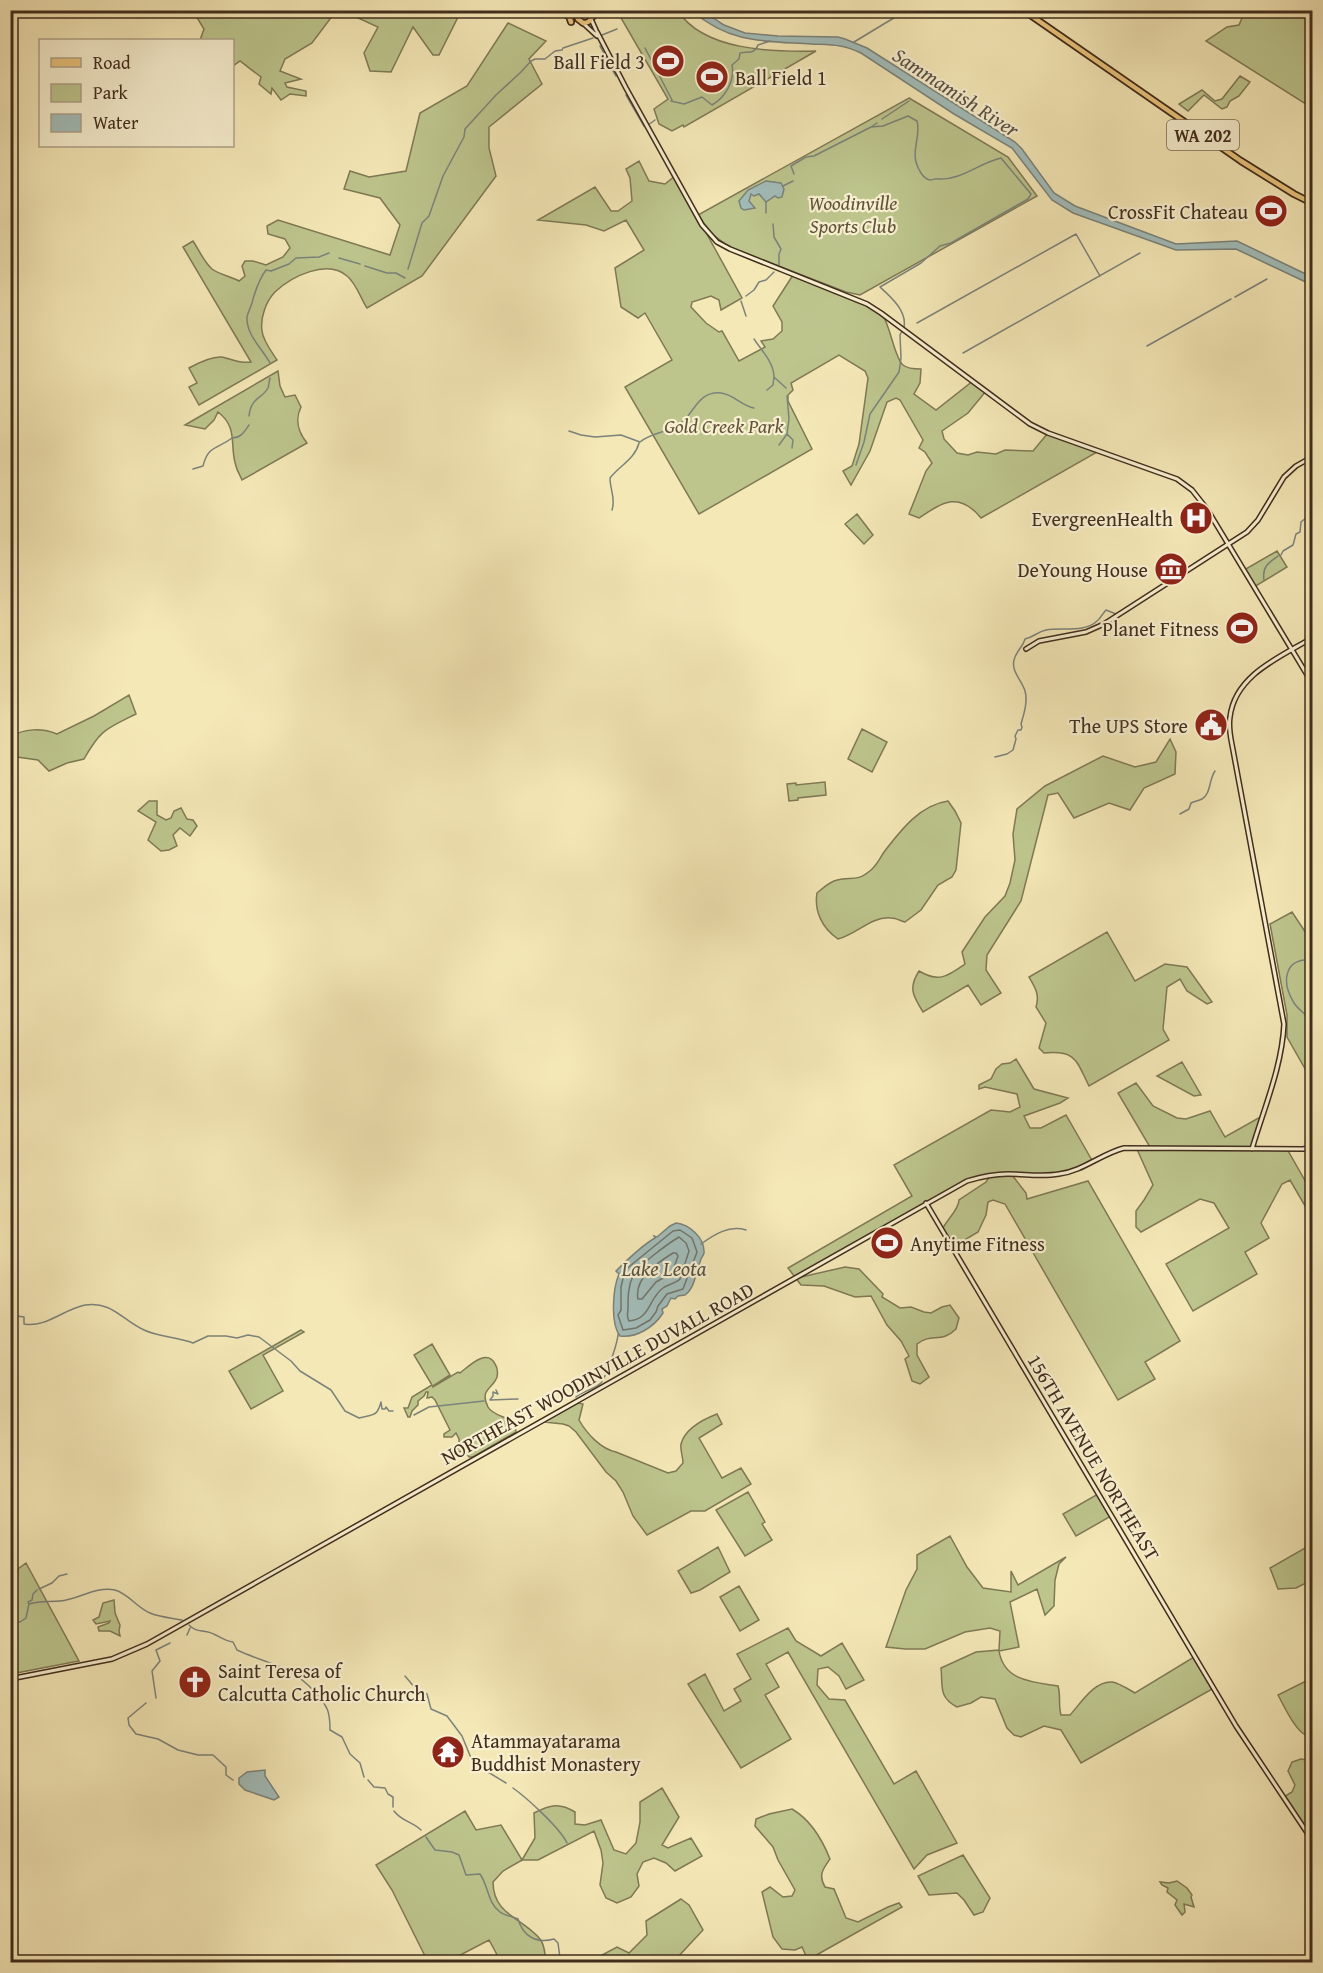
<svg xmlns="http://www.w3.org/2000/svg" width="1323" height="1973" font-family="'Gentium Book Plus',serif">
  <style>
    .green { fill: #bdc58d; stroke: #7f7955; stroke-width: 1.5 }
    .water { fill: #a2bdba; stroke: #7b837b; stroke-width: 1.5 }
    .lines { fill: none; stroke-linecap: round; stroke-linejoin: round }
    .shore { stroke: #72756c; stroke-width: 1.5 }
    .stream { stroke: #7b837b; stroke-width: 1.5 }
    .secondary-casing { stroke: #412d1d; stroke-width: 6 }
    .primary-casing { stroke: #412d1d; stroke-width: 8 }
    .secondary { stroke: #f8f0d0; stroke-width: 3 }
    .primary { stroke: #eac47c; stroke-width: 4.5 }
    .labels { text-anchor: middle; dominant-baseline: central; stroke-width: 4.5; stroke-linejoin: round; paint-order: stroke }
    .shield { fill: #f8f0d0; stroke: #786853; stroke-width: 1.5 }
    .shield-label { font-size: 18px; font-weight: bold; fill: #412d1d }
    .poi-label { font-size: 20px; fill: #412d1d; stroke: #f8f0d0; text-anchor: end }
    .park-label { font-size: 20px; font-style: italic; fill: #605339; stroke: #f8f0d0 }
    .street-label { font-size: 20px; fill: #412d1d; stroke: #f8f0d0 }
    .water-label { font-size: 21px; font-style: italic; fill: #595144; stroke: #f8f0d0 }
  </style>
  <rect width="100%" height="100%" fill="#f5e8b7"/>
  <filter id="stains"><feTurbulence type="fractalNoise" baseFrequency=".00333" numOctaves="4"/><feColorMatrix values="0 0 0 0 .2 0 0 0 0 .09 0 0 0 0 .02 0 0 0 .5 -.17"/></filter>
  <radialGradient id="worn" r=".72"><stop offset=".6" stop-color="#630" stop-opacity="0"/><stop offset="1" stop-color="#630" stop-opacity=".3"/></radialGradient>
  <!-- green -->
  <path class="green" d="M193 11H336L312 43 285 59 280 71 301 79 285 83 287 87 306 91V96L290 94 281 100 272 88 271 94 259 84 261 77 240 61 233 66 232 40H200L204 29Z
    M343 11 461 10V11L439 55H433L413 27 391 72 370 71 364 53 378 27Z
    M617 11H678C704 51 773 52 816 51L684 127 683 125 672 131 659 124 654 109 668 99Z
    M1245 11H1312V108L1206 41 1227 27 1239 25Z
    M508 23 546 41 529 59 542 84 489 127V148L496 176 422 276 367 308C361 299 356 283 347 276 327 259 292 276 275 292 266 301 260 318 262 331 263 341 272 352 277 360L199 405 189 387 197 383 189 368C198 363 211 356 222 357 232 359 240 364 251 362L183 247 193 241C199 250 204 262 212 269 218 274 232 277 239 281L245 276 242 266 245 261H253L266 265 283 257 290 248 285 239 268 234 267 226 278 220 390 255 400 225 380 198 344 189 350 171 369 177 406 171 420 113 467 86Z
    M1240 76 1250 82 1239 96 1230 101 1227 107 1222 109 1204 95 1188 111 1179 104 1202 90 1215 101 1222 99Z
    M909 98 1008 157 1037 196 860 295 846 292 729 247 711 233 698 215Z
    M639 161 649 181 665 184 675 176 742 298 721 310 719 300 711 296 692 302 691 307 706 323 719 332 722 331 739 361 765 347 761 341 773 339 782 331V322L773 306 793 275C810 282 873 302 882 314 891 327 894 357 903 365 908 369 915 369 921 369L920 383 914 394 936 410 973 381 986 391 968 413 942 431 944 439 957 453 968 455 977 452 996 454 1005 450 1033 451 1048 433 1099 451 981 518C959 491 943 502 919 518L909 514 926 471 932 463 925 452 919 448 923 440 900 400 896 398 887 402 870 451 851 485 843 471 852 466 859 444 868 378 865 371 839 355 791 383 793 390 788 395V401L812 449 699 514 625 387 672 360 645 313 638 318 621 307 615 268 644 250 626 220 604 231 586 225 538 220 595 187 611 211H618L632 201 630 178 626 169Z
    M278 371 280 386 285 397 295 395 301 407C295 419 298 432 307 443L242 480C240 475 237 471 236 466 229 446 239 428 218 412L214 420 205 429 185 425Z
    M857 514 873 535 864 544 845 524Z
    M1277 551 1287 567 1254 587 1244 570Z
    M129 695 136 714C106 729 101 729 84 759L67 763 49 771 38 760 17 757 11 753V737C23 728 43 728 57 734L94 716Z
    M862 729 887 742 872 772 848 759Z
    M1170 739 1176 752 1175 774 1144 788 1130 810 1109 803 1074 818 1058 793 1048 795 1021 901 987 955 986 970 1001 993 981 1005 968 985 923 1012C913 996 908 988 919 971 939 983 948 976 965 964L962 952 985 917 1005 896 1010 883 1015 860 1013 834 1017 809 1045 786 1103 756 1135 767 1156 762Z
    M825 782 826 795 798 798V800L789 801 787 784 796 783V785Z
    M149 801H157V815L166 820 171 818 174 811 181 808 187 819 193 820 197 826 190 836 180 828 173 835 177 846 169 850 161 851 148 840 156 822 138 811Z
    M948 801 955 811 961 823 956 870 952 877 938 885 921 910 905 922C901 921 896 918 891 918 871 916 856 935 838 939 822 928 814 911 817 893 823 888 829 882 837 880 851 876 856 883 871 870 877 865 880 858 884 852 901 830 920 805 948 801Z
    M1292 912 1312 942V1081L1287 1037V1015L1270 924Z
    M1107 932 1135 981 1165 964 1187 967 1212 1002 1207 1004 1187 991 1180 979 1167 987 1163 1029 1169 1040 1089 1086C1076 1060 1076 1050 1044 1053L1039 1048 1046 1023 1036 1007C1040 995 1035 987 1029 977Z
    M1016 1059 1034 1089 1068 1098 1060 1103 1024 1116 1030 1128H1041L1066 1115 1093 1162 1061 1174 1012 1175 1026 1193 1027 1199 1088 1181 1180 1341 1145 1362 1155 1379 1118 1400 1005 1204 993 1200 988 1202 986 1215 978 1232 953 1247 942 1230C946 1220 959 1210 959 1200L986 1182 990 1176 967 1181 797 1278 845 1267 859 1269 883 1294 882 1297 900 1308 911 1307 924 1312 931 1313 942 1307 950 1305 959 1318 956 1329C941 1344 932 1332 917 1344V1355L929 1377 920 1384 912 1381 905 1359 909 1356 901 1341 887 1325 871 1296 855 1297 824 1286 801 1285 788 1268 912 1196 894 1165 991 1110 1010 1112 1020 1107 1017 1094 985 1087 979 1089V1085L991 1079 996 1069 1002 1064 1010 1063Z
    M1182 1062 1201 1095 1194 1096 1157 1076Z
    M1136 1083 1153 1106 1177 1118 1186 1119 1210 1111 1225 1137 1262 1116 1252 1149H1287L1312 1193V1218L1290 1180 1282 1184 1261 1223 1269 1238 1245 1252 1257 1274 1193 1311 1166 1264 1229 1228 1214 1203 1200 1199 1141 1232 1136 1227V1211L1144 1200 1153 1185 1136 1147H1150L1118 1093Z
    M301 1330 304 1332 263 1355 283 1391 251 1409 229 1371Z
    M432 1344 450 1375 433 1386V1387L458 1372 460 1373C469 1366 487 1348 495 1364 498 1368 498 1372 497 1377 493 1389 479 1389 488 1407 493 1416 507 1416 515 1424L516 1432 473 1457H469L465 1451 457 1452 456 1450 459 1446V1439L456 1433 452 1437H444V1434L450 1430 435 1400 432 1397 427 1398 428 1392H426L424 1396 418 1401V1405L412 1411 410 1417H408L404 1408H408L412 1397 432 1385 414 1355Z
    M578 1403 583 1404 579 1420C587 1434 601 1449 616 1452L668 1473 676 1471 683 1463C683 1457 680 1450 681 1444 685 1429 704 1419 717 1414L722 1424 699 1438 722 1478 741 1468 751 1484 705 1511H691L647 1535 633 1516 623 1492 616 1481 606 1472 576 1432 569 1426 563 1424 544 1422Z
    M748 1492 765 1522 762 1524 772 1540 745 1556 716 1510Z
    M1098 1494 1111 1516 1076 1536 1063 1514Z
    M950 1536 967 1567 983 1588 1011 1592V1571L1018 1585 1066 1557 1059 1564 1055 1580 1054 1606 1045 1615 1037 1589 1010 1602 1019 1647 999 1651C1004 1681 1032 1682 1058 1686 1061 1696 1058 1704 1061 1715H1070C1081 1703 1094 1681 1112 1682 1119 1683 1128 1689 1135 1693L1194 1657 1214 1688 1081 1763 1061 1730 1044 1726 1021 1737 1014 1735 1007 1728 995 1699 981 1697 971 1703 957 1707C938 1697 943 1686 941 1668L976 1652 999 1650 1000 1631 990 1628 965 1632 925 1649H905L886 1647 906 1590 917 1569V1555Z
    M1312 1544V1580L1296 1588 1278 1589 1270 1568Z
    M718 1547 730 1572 700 1590 691 1593 678 1571Z
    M26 1563 79 1661 11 1674V1601L16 1599 18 1569Z
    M739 1586 759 1620 740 1631 720 1597Z
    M114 1600 115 1613 120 1625 119 1631 120 1636 110 1631H99L98 1627 109 1623 110 1621 96 1624 93 1620 99 1617 103 1603Z
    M788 1628 796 1641 821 1656 842 1643 864 1680 846 1689 839 1676 828 1667 818 1669 817 1685 829 1699 845 1700 894 1784 916 1771 957 1843 927 1855 914 1869 788 1652 766 1664 779 1687 765 1695 791 1739 741 1768 688 1684 705 1674 724 1711 741 1701 734 1689 751 1679 737 1654Z
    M1312 1678V1744L1306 1735C1296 1732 1284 1706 1278 1695Z
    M1301 1759 1307 1760 1312 1765V1840L1282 1798 1292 1792 1295 1785 1288 1771 1292 1762Z
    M662 1788 679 1817 662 1845 668 1848 691 1838 702 1856 675 1871 666 1863 654 1858 643 1862 637 1874 639 1886 631 1897 617 1903 606 1898 600 1885 603 1863 601 1850 594 1831 538 1860H522L503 1871 493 1882C493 1915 523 1918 540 1939 545 1945 545 1955 546 1962H501L489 1940 447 1962H428L392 1890 376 1865 465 1811 476 1830 501 1825 522 1860 535 1838 534 1813C550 1805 559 1802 575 1812V1824L585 1825 601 1820 614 1850 626 1854 636 1843 640 1822V1802Z
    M792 1809C811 1820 822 1839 830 1859 823 1869 818 1875 825 1887L834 1889 846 1918 858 1922 888 1907 899 1903 902 1907 804 1962 807 1958 802 1947 795 1950 782 1949 773 1937 762 1892 770 1887 783 1897 792 1896 795 1890 778 1860 773 1847 755 1826 756 1819 769 1814Z
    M963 1855 990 1898 983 1912 974 1915 964 1900 957 1893 929 1895 918 1876Z
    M1177 1881 1187 1888 1192 1895 1191 1897 1194 1907 1184 1904 1185 1912 1182 1915 1175 1905 1177 1900 1167 1892 1168 1888 1162 1885 1160 1882 1169 1883Z
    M681 1899 689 1905 703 1930 677 1958 679 1962H589L617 1947 629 1953 647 1935 646 1921Z"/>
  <!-- water -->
  <path class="water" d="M692 11H703L724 25 745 33 778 36 838 37 845 39 867 48 1015 142 1022 149 1054 193 1075 206 1176 244 1237 241 1312 277V285L1236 249 1176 250 1073 213 1052 200 1012 148 954 114 861 53C842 44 832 45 811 44 764 41 731 44 692 11Z
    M766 181 781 183 784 189 782 197 778 198 775 196 766 202 759 194 754 196 751 194 749 201 755 208 744 210 741 208 739 201 748 190Z
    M676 1223C689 1224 705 1238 704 1253 703 1257 701 1257 700 1262 695 1274 695 1288 685 1295L678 1296 675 1299 671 1298 667 1306 662 1309 663 1313C654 1327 637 1338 620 1336 610 1323 613 1288 619 1274L616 1271C627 1260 641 1246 655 1238L654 1236 657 1237 670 1226Z
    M265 1770V1776L279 1797 274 1800 245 1790 239 1784V1778L247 1772Z"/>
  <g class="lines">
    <!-- shore -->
    <path class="shore" d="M680 1230 692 1238 697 1252 683 1289 667 1294 658 1306 656 1312 650 1320 636 1328 623 1330 618 1315 621 1310V1287L625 1270 673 1231Z
      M679 1237 686 1243 689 1251 680 1279C675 1284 668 1284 663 1288 648 1299 651 1319 629 1321 626 1316 628 1314 628 1308 628 1297 628 1286 633 1276 637 1266 669 1243 679 1237Z
      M673 1253H676L678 1256 672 1273 656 1282 642 1299H638C634 1278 657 1263 673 1253Z"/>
    <!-- stream -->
    <path class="stream" d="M602 35 617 29
      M854 42 907 10
      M600 46 611 67
      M645 48 672 100
      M613 71 616 76
      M626 95 644 126
      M671 101 684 104 702 97 712 105C726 97 735 80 732 65L739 59 740 53C748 51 754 55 758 45L770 41
      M882 119 909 101
      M648 125 655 120
      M871 127 883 126 908 116 917 121C921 136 912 148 916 162 918 169 923 179 930 180 933 180 936 178 939 179 962 180 979 163 1001 158L1031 194 1028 199 951 243 940 246 921 263 880 287C891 297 907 311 904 327
      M794 174 791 166 806 157 814 156 871 127 877 123
      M783 186 793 181
      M766 202V213
      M773 224 774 237 781 249 779 254
      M339 258 360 264
      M779 265V255
      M365 266 387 273H396L405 278
      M408 269 422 223 429 216 443 176 464 137 465 129 496 95 521 72 531 61 535 59H545L555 51 562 50 563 48 593 38
      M746 296 754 290 759 282 766 280 774 272
      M1235 297 1267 279
      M741 301 746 316
      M917 323 1076 234 1100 276
      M754 339C762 351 774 363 774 377L786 388
      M1147 346 1231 299
      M963 353 1140 253
      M270 363C262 348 246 335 247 317 248 311 252 306 253 299 256 289 259 279 266 270L271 271 289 264 296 258 319 257 329 253
      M767 390 773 385 774 377
      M787 396 789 419 787 434 793 440 792 448
      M249 416C251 397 262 399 268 388 269 385 269 382 270 378
      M569 431 581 435 595 437 621 435 640 442C652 432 669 433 682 422 695 411 699 391 721 393 733 394 742 406 754 408
      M779 445 787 434
      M856 465 864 442 870 414 899 372 901 358 900 335 902 331
      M193 469 203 466C208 445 218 449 232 438 241 438 244 432 249 425
      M1312 476V477
      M612 510C616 499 610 490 610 478 619 466 635 459 639 443
      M1281 555 1283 551 1293 545 1296 534 1300 532 1301 522 1312 513
      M1264 580C1262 567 1268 563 1278 556
      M995 757 1007 754 1013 750 1016 739 1015 736 1018 730H1021L1022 727 1021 724C1024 714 1028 701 1025 691 1022 680 1011 672 1014 660 1016 651 1023 647 1025 639 1034 637 1037 632 1046 630 1062 627 1085 633 1097 621 1101 618 1103 613 1106 610L1116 614
      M1180 814 1189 809 1191 803C1195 801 1198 801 1202 799 1211 794 1209 779 1215 771
      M1312 960C1284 958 1281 982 1294 1003 1299 1011 1310 1016 1312 1025
      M701 1244C715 1234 729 1225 746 1230
      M10 1315 24 1317V1324C46 1328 64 1309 85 1305 112 1301 122 1320 144 1330 159 1337 177 1337 193 1343L208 1336H226L237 1338 248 1335 259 1337 291 1361 300 1371 331 1390 345 1411 359 1418C374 1414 377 1417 381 1402L382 1409H385L386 1407 389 1411H393
      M496 1390 498 1394 493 1392V1396L490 1400 518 1399
      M576 1397C583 1391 593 1390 601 1383 606 1377 618 1342 618 1334
      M414 1415 429 1407 484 1401
      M39 1589 52 1583 59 1576 67 1574
      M29 1604 28 1602 32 1600 33 1594 37 1590
      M10 1621 20 1622 26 1618 29 1604C40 1601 49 1602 60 1601 78 1600 95 1586 115 1590 129 1594 137 1608 150 1613 159 1617 172 1618 182 1620
      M189 1625C196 1632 200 1630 208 1632 217 1634 223 1641 233 1642L237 1650C269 1665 289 1664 315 1692 328 1707 330 1711 330 1730L342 1737 350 1754 360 1763 364 1777
      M187 1635 190 1628
      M405 1676 416 1689 427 1694 431 1709 447 1716 462 1736 471 1758 483 1769 506 1783
      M156 1698 152 1671 160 1661 156 1650 170 1643
      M146 1703 128 1718 129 1725 136 1734 158 1739 178 1750 198 1755H213L226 1767V1775L233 1780
      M368 1780 374 1787 385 1788 388 1794 393 1797V1807
      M513 1788C527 1798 560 1828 567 1843
      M394 1811C401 1821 413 1822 421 1830
      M426 1837 435 1850 452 1852 459 1855 466 1875 480 1874C489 1887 487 1902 500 1912 505 1916 512 1916 518 1919 523 1936 536 1944 554 1939L558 1943 560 1958 563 1962"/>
    <defs>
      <path id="secondary" d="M591 19 596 30
        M584 24 597 36
        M597 32 626 88 702 225 717 242 730 249 867 304 881 313 1030 424 1048 433 1177 479 1192 490 1207 509 1312 683
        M1026 649 1039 641 1086 632 1104 624 1247 532 1258 520 1284 477 1296 466 1312 457
        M1252 1149C1264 1108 1282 1067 1284 1024L1233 750C1231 739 1228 728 1230 717 1235 675 1280 657 1312 638
        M926 1203 1236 1726 1312 1840
        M10 1679 112 1659 147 1644 967 1181C980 1177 994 1174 1008 1174 1025 1174 1042 1177 1059 1174 1083 1171 1101 1154 1124 1148L1303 1149 1312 1147"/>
      <path id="primary" d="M557 10 577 15
        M580 10 577 15 578 19 583 23C591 23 594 17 589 10
        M1023 10 1241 161 1294 194 1312 203
        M562 13 569 16 571 22
        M591 18 601 10"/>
    </defs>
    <!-- secondary casing -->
    <use href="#secondary" class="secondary-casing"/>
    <!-- primary casing -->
    <use href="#primary" class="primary-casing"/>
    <!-- secondary -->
    <use href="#secondary" class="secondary"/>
    <!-- primary -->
    <use href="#primary" class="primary"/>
  </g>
  <!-- icons -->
  <defs>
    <symbol id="stadium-disc" viewBox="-11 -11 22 22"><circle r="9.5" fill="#8f2418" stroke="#f8f0d0"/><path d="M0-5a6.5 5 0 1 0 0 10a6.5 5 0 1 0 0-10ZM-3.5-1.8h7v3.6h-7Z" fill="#fff"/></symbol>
    <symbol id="hospital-disc" viewBox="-11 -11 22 22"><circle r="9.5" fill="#8f2418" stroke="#f8f0d0"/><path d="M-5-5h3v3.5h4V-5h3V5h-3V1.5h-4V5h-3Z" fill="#fff"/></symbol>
    <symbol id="museum-disc" viewBox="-11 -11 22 22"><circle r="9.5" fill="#8f2418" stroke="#f8f0d0"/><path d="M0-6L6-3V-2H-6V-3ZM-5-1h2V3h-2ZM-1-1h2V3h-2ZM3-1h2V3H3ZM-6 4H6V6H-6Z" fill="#fff"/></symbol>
    <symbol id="civic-disc" viewBox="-11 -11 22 22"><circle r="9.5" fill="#8f2418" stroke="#f8f0d0"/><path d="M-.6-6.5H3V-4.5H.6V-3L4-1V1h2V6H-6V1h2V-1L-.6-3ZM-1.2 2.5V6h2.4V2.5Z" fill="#fff"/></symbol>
    <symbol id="church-disc" viewBox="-11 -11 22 22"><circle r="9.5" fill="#8f2418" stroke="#f8f0d0"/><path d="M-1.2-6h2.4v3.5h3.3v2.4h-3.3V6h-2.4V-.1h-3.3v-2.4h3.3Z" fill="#fff"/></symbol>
    <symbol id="temple-disc" viewBox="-11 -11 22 22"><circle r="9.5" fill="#8f2418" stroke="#f8f0d0"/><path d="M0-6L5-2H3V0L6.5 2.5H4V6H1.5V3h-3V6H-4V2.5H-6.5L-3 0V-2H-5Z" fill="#fff"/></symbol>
  </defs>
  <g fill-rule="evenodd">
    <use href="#stadium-disc" x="649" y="42" width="38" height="38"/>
    <use href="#stadium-disc" x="693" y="58" width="38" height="38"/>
    <use href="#stadium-disc" x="1252" y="192" width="38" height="38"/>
    <use href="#hospital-disc" x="1177" y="499" width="38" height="38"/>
    <use href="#museum-disc" x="1152" y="550" width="38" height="38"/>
    <use href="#stadium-disc" x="1223" y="609" width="38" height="38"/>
    <use href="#civic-disc" x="1192" y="706" width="38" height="38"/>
    <use href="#stadium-disc" x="868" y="1224" width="38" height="38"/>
    <use href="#church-disc" x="176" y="1663" width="38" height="38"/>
    <use href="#temple-disc" x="429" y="1733" width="38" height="38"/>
  </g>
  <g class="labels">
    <!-- shield labels -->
    <rect class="shield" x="1167" y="120" width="72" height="30" rx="4.5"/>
    <g class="shield-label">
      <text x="1203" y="135">WA 202</text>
    </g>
    <!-- poi labels -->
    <g class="poi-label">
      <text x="645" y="61">Ball Field 3</text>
      <text x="735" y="77" text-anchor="start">Ball Field 1</text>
      <text x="1248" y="211">CrossFit Chateau</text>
      <text x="1173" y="518">EvergreenHealth</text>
      <text x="1148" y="569">DeYoung House</text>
      <text x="1219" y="628">Planet Fitness</text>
      <text x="1188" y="725">The UPS Store</text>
      <text x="910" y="1243" text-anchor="start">Anytime Fitness</text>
      <text x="218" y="1670" text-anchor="start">Saint Teresa of<tspan x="218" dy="23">Calcutta Catholic Church</tspan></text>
      <text x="471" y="1740" text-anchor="start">Atammayatarama<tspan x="471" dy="23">Buddhist Monastery</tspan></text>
    </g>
    <!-- park labels -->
    <g class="park-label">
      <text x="853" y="202">Woodinville<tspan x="853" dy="23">Sports Club</tspan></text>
      <text x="724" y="425">Gold Creek Park</text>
    </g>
    <!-- street labels -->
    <g class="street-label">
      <text transform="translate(597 1373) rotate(-29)">NORTHEAST WOODINVILLE DUVALL ROAD</text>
      <text transform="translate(1094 1457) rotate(59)">156TH AVENUE NORTHEAST</text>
    </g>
    <!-- water labels -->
    <g class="water-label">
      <text transform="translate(956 92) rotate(33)">Sammamish River</text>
      <text x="664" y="1268">Lake Leota</text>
    </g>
  </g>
  <!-- margin -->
  <rect width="1323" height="1973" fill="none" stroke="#f5e8b7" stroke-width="36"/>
  <rect x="12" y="12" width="1299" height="1949" fill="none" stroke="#412d1d" stroke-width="3"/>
  <rect x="18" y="18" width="1287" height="1937" fill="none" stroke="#412d1d" stroke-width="1.5"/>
  <!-- legend -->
  <rect x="39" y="39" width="195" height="108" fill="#f8f0d0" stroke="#afa288" stroke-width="1.5"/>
  <rect x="51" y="58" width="30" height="9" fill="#eac47c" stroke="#afa288" stroke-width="1.5"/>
  <text x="93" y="69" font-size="18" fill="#412d1d">Road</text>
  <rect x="51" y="84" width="30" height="18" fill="#bdc58d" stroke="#afa288" stroke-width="1.5"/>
  <text x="93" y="99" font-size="18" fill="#412d1d">Park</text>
  <rect x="51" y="114" width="30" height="18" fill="#a2bdba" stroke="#afa288" stroke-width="1.5"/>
  <text x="93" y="129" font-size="18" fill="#412d1d">Water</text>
  <rect width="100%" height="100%" filter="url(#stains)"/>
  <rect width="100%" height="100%" fill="url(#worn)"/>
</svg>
